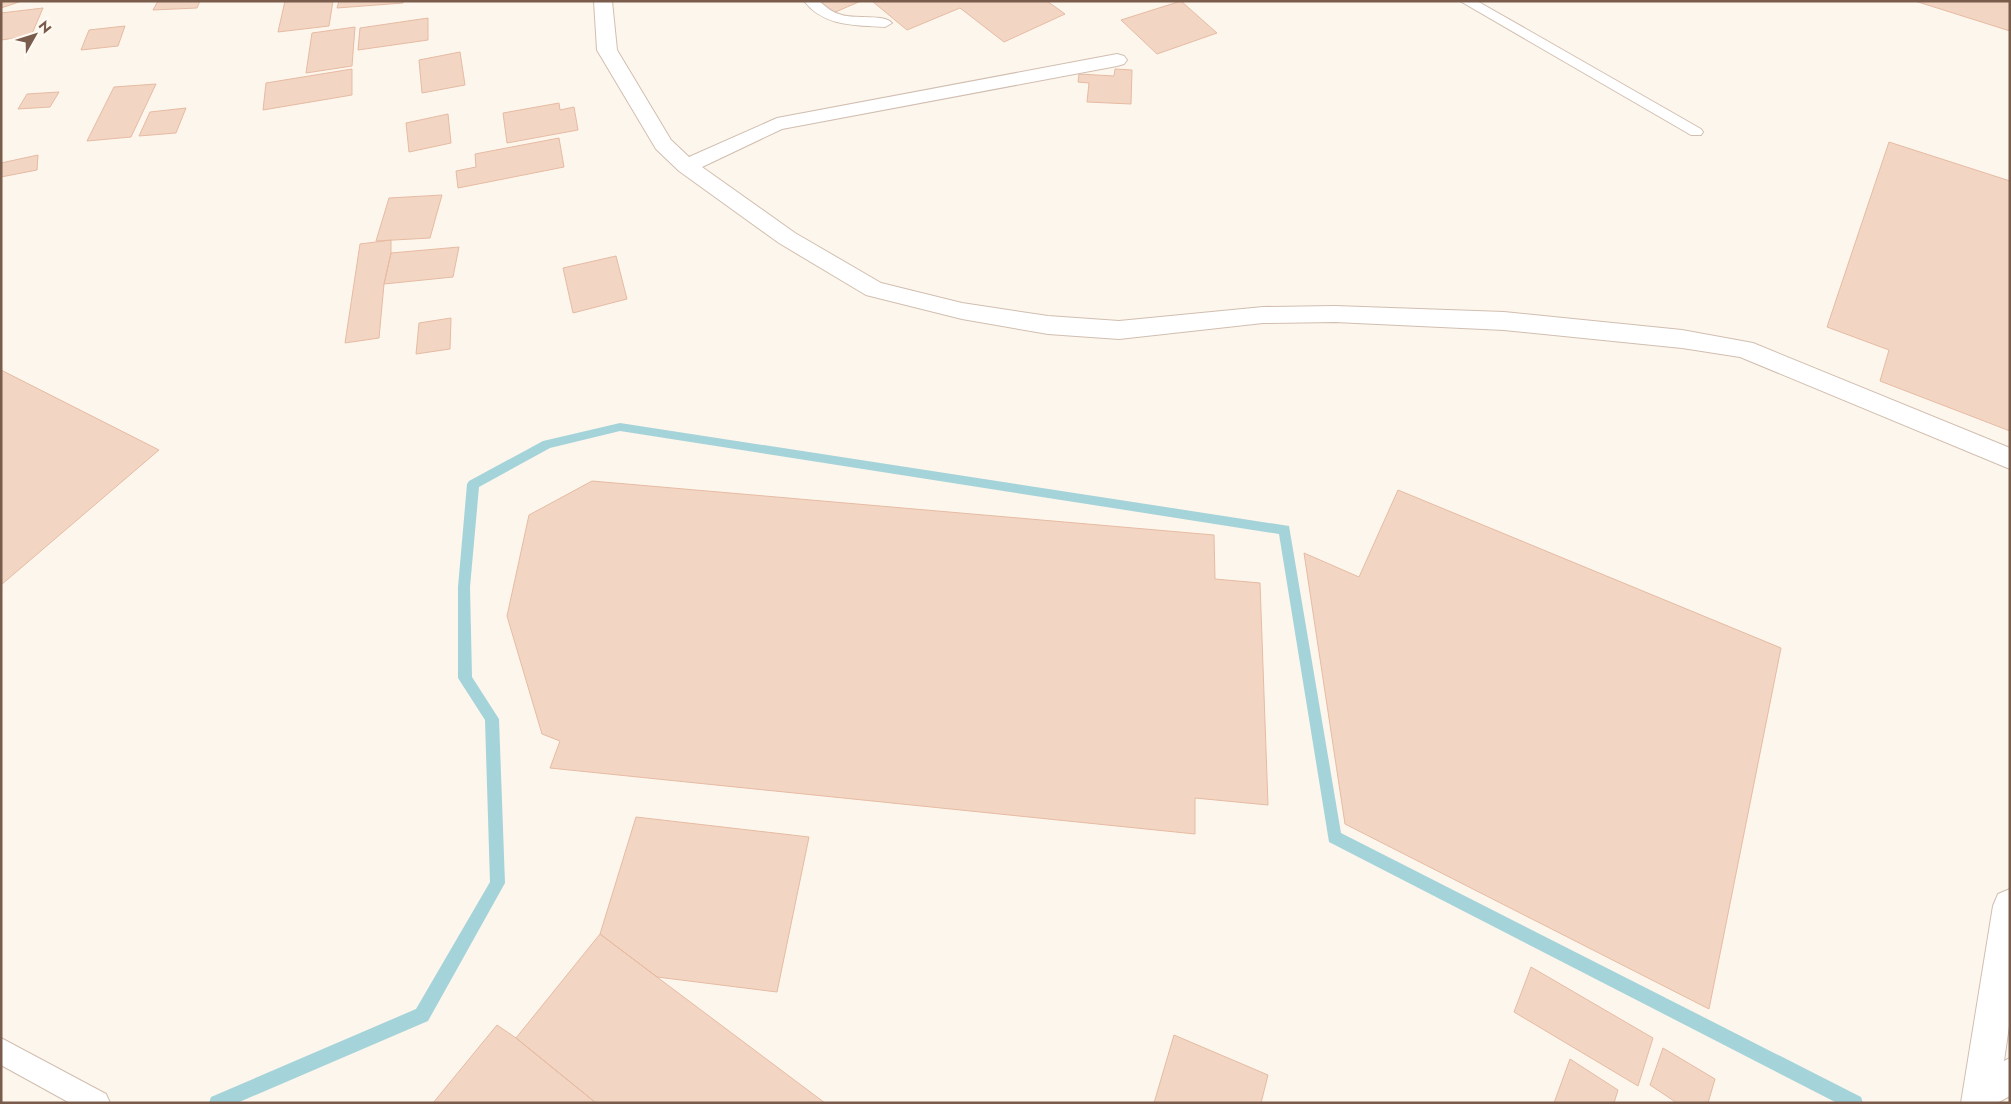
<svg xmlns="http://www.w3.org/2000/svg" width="2011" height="1104" font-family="Jost,sans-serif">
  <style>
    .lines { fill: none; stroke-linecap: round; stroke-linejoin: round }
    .stream { fill: #a5d3da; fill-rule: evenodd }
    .building { fill: #f3d5c3; stroke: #e6bba3 }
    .lane-casing { stroke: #d1beb0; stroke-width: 2 }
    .street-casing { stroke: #d1beb0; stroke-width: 2 }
    .lane { fill: #fff; fill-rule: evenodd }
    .street { fill: #fff; fill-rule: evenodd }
  </style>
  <rect width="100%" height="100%" fill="#fdf6ec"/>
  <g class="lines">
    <!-- stream -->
    <path class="stream" d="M620 423 1289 526 1341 833 1861 1097 1863 1103H1837L1329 842 1279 534 620 431 550 448 479 487 470 587 472 677 499 719 505 883 428 1021 237 1103H209L211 1097 416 1009 490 882 485 720 458 678V587L467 484 469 481 543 441Z"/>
  </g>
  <!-- building -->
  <path class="building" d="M1 1H22L1 8Z
    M158 1H200L197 8 153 10Z
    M285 1H333L329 26 278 32Z
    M339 1H404L403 3 337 8Z
    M820 1H861L833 13Z
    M872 1H1047L1065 14 1004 42 960 8 907 30Z
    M1181 1 1217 33 1157 54 1121 20Z
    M1915 1H2010V31Z
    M43 8 31 36 1 40V13Z
    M428 18V40L358 50 360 28Z
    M125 26 118 46 81 50 89 30Z
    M355 27 352 66 306 73 312 33Z
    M460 52 465 85 422 93 419 60Z
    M352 69V95L263 110 266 83Z
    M1115 69 1132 70 1131 104 1087 102 1089 83 1078 82 1079 74 1114 76Z
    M156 84 131 137 87 141 114 87Z
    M59 92 50 107 18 109 27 94Z
    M559 103 560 110 574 107 578 130 507 143 503 113Z
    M186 108 176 133 139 136 150 112Z
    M448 114 451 143 409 152 406 123Z
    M559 138 564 167 458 188 456 171 476 167 475 154Z
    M1889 142 2010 181V431L1880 381 1889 350 1827 327Z
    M38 155 37 170 1 177V163Z
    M442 195 430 238 376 241 389 198Z
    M391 240V253L384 284 379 338 345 343 360 244Z
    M459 247 453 277 384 284 391 253Z
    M616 256 627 299 573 313 563 268Z
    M451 318 450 349 416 354 419 323Z
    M1 370 159 450 1 585Z
    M592 481 1214 535 1215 579 1260 583 1268 805 1195 798V834L550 768 560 741 542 734 507 616 529 515Z
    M1398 490 1781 648 1709 1009 1345 824 1304 553 1359 577Z
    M636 817 809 837 777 992 657 977 600 934Z
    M600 934 657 977 825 1103H596L516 1038Z
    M1531 967 1653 1038 1638 1086 1514 1012Z
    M497 1025 516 1038 596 1103H433Z
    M1174 1035 1268 1075 1261 1103H1154Z
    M1663 1048 1715 1079 1708 1103H1677L1650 1085Z
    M1570 1059 1618 1090 1614 1103H1554Z"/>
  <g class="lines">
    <defs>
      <path id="lane" d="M804 1H819C827 8 833 13 842 15 854 19 885 14 892 23L885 27C856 25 824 27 804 1Z
        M1460 1H1477L1701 129 1703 132 1701 135H1691Z
        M1 1038 106 1094 110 1103H70L1 1065Z"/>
      <path id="street" d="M594 1H612L617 50 671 140 689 157 777 118 1117 54 1124 56 1127 60 1124 64 1117 66 782 129 702 167 795 233 881 283 962 303 1048 316 1119 321 1263 307 1335 306 1504 312 1682 330 1753 343 2010 448V469L1740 357 1682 348 1504 330 1335 322 1263 323 1119 339 1048 334 962 319 866 295 779 243 679 171 656 149 597 50Z
        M2010 889V1019L2004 1061 2010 1058V1096L1997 1103H1961L1993 906 1998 894Z"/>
    </defs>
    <!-- lane casing -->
    <use href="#lane" class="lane-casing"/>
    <!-- street casing -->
    <use href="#street" class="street-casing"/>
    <!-- lane -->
    <use href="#lane" class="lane"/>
    <!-- street -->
    <use href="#street" class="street"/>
  </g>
  <!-- border -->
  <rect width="2011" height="1104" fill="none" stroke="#7a5c4d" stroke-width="5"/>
  <!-- north arrow -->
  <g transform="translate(35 35) rotate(51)" stroke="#fffaf3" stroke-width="4" paint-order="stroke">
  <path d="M0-4L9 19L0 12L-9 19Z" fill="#7a5c4d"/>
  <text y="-8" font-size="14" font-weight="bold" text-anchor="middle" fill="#7a5c4d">N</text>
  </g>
</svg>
